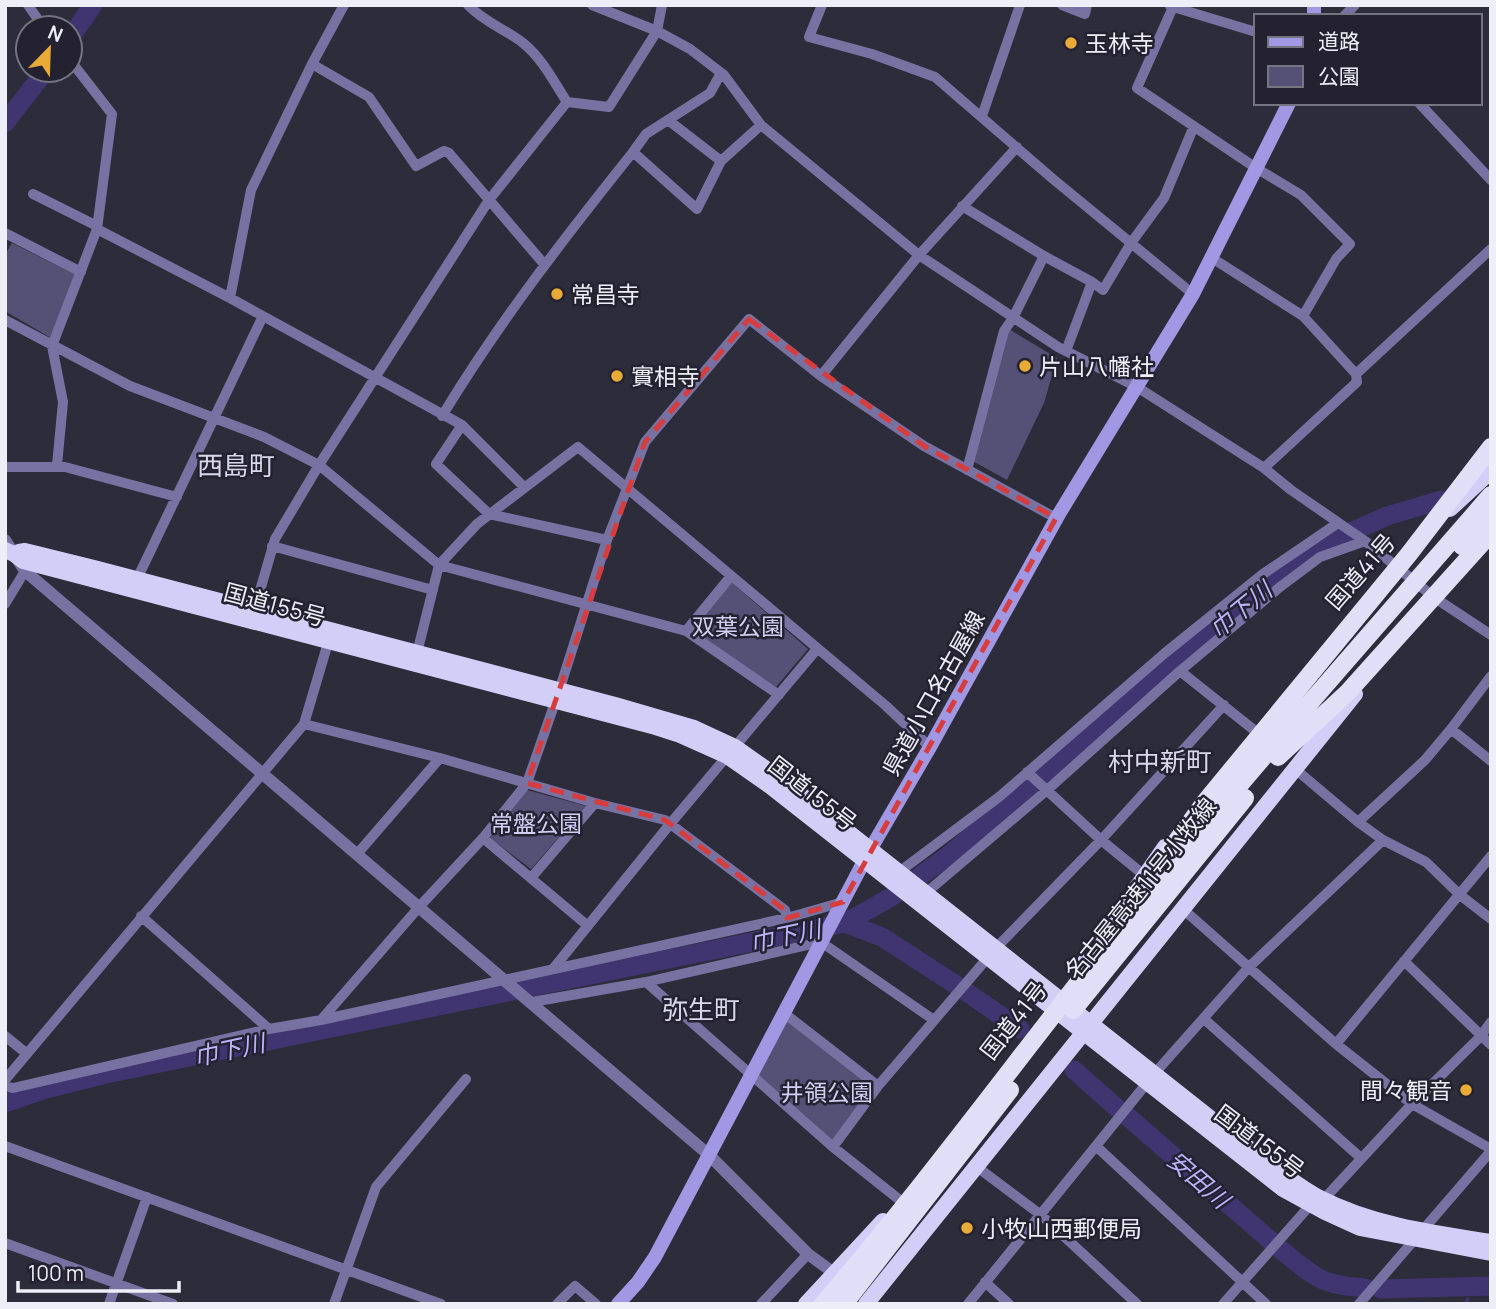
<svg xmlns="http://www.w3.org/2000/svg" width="1496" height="1309" font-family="Manrope,'Noto Sans JP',sans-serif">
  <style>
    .green { fill: #545076 }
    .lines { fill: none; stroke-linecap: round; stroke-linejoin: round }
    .stream { stroke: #403571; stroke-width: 3.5 }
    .river { stroke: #403571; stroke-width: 19 }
    .minor { stroke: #7772a2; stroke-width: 10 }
    .tertiary { stroke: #7772a2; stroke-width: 12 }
    .secondary { stroke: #a198e4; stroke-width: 14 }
    .trunk { stroke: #d2cef7; stroke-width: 16 }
    .motorway { stroke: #e1dff7; stroke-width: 18 }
    .marked { fill: none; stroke: #d83c3d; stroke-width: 5; stroke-dasharray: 14 9; stroke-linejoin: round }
    .poi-dot { fill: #e9ab37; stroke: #242231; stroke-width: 2.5 }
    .labels { text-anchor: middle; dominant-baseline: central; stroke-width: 5; stroke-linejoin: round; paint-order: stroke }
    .poi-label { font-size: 23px; fill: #eeeef8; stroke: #242231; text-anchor: start }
    .street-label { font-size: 23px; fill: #eeeef8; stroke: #242231 }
    .park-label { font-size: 23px; fill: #d2cff5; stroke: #242231 }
    .water-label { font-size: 24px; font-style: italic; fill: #bbb3fd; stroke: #242231 }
    .quarter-label { font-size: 26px; fill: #d9d7ec; stroke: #242231 }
  </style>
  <rect width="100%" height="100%" fill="#2d2c3b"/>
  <!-- green -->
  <path class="green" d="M12 243 76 275 51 338 5 311V255Z
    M1007 328 1057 358 1044 403 1007 480 971 460Z
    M731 582 808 649 776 687 692 630Z
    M527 790 586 806 531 869 490 838Z
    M784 1013 878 1086 833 1147 757 1080Z"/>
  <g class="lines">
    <!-- stream -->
    <path class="stream" d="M1465 1304 1468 1299"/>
    <!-- river -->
    <path class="river" d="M70 38 93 5
      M5 123 46 70
      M845 923 882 937 956 985
      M965 991 1020 1029
      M1074 1070 1118 1109
      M5 1103 46 1089 106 1074 845 923 891 897 948 856 1158 675 1288 570 1353 531 1387 516 1441 500
      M1127 1116 1271 1241
      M1280 1249C1315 1277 1320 1285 1365 1288
      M1381 1289 1491 1286"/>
    <!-- minor -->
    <path class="minor" d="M28 5 44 28
      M468 5C484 22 505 29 523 43 542 58 554 82 567 102
      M592 5 657 31 690 49 724 75 761 125 919 255 1058 347 1137 387 1264 468 1291 490 1365 541 1435 598 1491 635
      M822 5 809 37 872 54 935 77 1053 179 1193 294
      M1062 5 1085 14 1087 5
      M1170 6 1256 32
      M1173 7 1137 88 1256 168 1301 195 1350 244 1336 259 1303 316
      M1344 16 1355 5
      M312 64 369 97 416 166 444 151 449 153 544 264
      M721 73 710 93 646 134 633 152 697 209 721 161 761 125
      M1419 103 1491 180
      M982 116 1020 5
      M668 120 721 161
      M33 194 97 226
      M962 206 1044 256
      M97 229 230 298 462 425 524 487
      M5 233 81 272
      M1212 258 1303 316 1356 374
      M230 298 251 190 312 64 344 5
      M5 320 130 386 264 437 319 465 439 565 686 631 779 695
      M1066 351 1092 282 1103 290 1131 243 1164 198 1194 126
      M821 376 919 255 1017 147
      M442 416C499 322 565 237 633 152
      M462 425 436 464 489 514 607 540
      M57 465 63 402 52 346 97 229 112 114 70 60
      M5 467H65L177 497
      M1264 468 1357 382 1356 374 1491 249
      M967 470 1004 331 1013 318 1044 256 1092 282
      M272 546 433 590
      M137 579 263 316
      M5 604 25 571
      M254 611 275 539 319 465 489 200 567 102 609 107 657 31 662 5
      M686 631 731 576
      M417 653 439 565 477 524 578 447 885 705 930 747
      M1180 671 1254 730
      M304 724 440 758 595 803 665 820 785 910 787 918
      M1451 729 1491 761
      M1027 772 1101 840 1144 875
      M1358 822 1425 760 1451 729 1491 676
      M483 838 588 926
      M1383 840 1426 862 1460 895 1491 919
      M358 853 440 758
      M899 872 999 797 1165 653 1263 574 1338 523
      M531 878 595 803
      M927 892 1046 791 1180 671 1280 587 1320 557 1365 541
      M1184 910 1336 1044 1412 1104 1491 1149
      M141 916 269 1029
      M1404 961 1491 1045
      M553 969 670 824 817 649
      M646 982 833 1147 901 1201
      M532 1002 646 982 821 942 934 1020
      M784 1013 878 1086
      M1204 1019 1361 1158
      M321 1020 787 918 843 902
      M5 1036 26 1053
      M1336 1044 1491 856
      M5 1080 304 724 330 636
      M5 1086 13 1088 269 1029 321 1020 420 906 483 838 527 783 559 691 607 540 645 442 749 319 821 376 924 446 1056 518
      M5 1146 441 1304
      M833 1147 878 1086 996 948 1101 840 1224 705
      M1097 1147 1266 1304
      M977 1167 1041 1215 1137 1304
      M1324 1199 1412 1104 1480 1037 1491 1022
      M5 1243 173 1304
      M985 1282 1009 1304
      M109 1304 147 1197
      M334 1304 376 1187 466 1079
      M557 1304 575 1286 596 1304
      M761 1304 808 1254
      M968 1304 1155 1073 1248 968 1383 840 1358 822 1294 768
      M1223 1304 1313 1202
      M1359 1304 1491 1151"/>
    <!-- tertiary -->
    <path class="tertiary" d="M5 540 25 571 709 1155 808 1254 834 1273"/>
    <!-- secondary -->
    <path class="secondary" d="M1314 16V5
      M618 1304 638 1282 655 1257 870 850 930 747 1059 514 1193 294 1289 103"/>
    <!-- trunk -->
    <path class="trunk" d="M1450 509 1491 471
      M5 550 14 554 23 561 652 726 680 735 727 756 770 786 1283 1189 1325 1212 1360 1228 1491 1253
      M19 552 25 551 94 568 615 705 694 728 735 747 786 783 1243 1144C1268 1162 1292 1183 1318 1197 1372 1225 1432 1233 1491 1242
      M1080 969 1165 847
      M806 1304 883 1221
      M866 1304 1355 694"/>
    <!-- motorway -->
    <path class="motorway" d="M1462 546 1491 516
      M1278 757 1348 692 1491 533
      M1162 861 1205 802 1409 554 1491 447
      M1073 1010 1245 798
      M823 1304C942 1166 1047 1017 1163 877 1269 747 1381 622 1491 495
      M844 1304 1010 1090"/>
  </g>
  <!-- marked area -->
  <path class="marked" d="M749 319 924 446 1056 518 843 902 787 918 785 910 665 820 527 783 645 442Z"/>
  <!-- markers -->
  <g class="poi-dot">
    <circle cx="1071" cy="43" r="7"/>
    <circle cx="557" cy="294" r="7"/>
    <circle cx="1025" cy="366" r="7"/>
    <circle cx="617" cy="376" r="7"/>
    <circle cx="1466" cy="1090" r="7"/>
    <circle cx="967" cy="1228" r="7"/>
  </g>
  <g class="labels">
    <!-- poi labels -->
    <g class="poi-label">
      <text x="1085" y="43">玉林寺</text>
      <text x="571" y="294">常昌寺</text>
      <text x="1039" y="366">片山八幡社</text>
      <text x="631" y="376">實相寺</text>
      <text x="1452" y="1090" text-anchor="end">間々観音</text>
      <text x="981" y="1228">小牧山西郵便局</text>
    </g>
    <!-- street labels -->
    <g class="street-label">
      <text transform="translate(1360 571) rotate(-49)">国道41号</text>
      <text transform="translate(275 604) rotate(15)">国道155号</text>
      <text transform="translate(933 693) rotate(-61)">県道小口名古屋線</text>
      <text transform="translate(813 793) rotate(38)">国道155号</text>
      <text transform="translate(1140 888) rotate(-51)">名古屋高速11号小牧線</text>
      <text transform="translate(1013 1020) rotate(-52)">国道41号</text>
      <text transform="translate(1260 1141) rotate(37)">国道155号</text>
    </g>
    <!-- park labels -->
    <g class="park-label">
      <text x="738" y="626">双葉公園</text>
      <text x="536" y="823">常盤公園</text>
      <text x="827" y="1092">井領公園</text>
    </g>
    <!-- water labels -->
    <g class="water-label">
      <text transform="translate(1240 609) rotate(-39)">巾下川</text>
      <text transform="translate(785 935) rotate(-12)">巾下川</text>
      <text transform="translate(229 1049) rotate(-12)">巾下川</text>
      <text transform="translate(1199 1179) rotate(41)">安田川</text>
    </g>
    <!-- quarter labels -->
    <g class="quarter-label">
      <text x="236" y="465">西島町</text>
      <text x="1160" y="761">村中新町</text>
      <text x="701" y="1009">弥生町</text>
    </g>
  </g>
  <!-- border -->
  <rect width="1496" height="1309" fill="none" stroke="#eeeef8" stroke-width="14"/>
  <!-- legend -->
  <rect x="1254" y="14" width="228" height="91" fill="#242231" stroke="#757481" stroke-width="2"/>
  <rect x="1268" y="37" width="35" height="10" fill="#a198e4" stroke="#757481" stroke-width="2"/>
  <text x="1318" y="49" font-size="21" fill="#eeeef8">道路</text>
  <rect x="1268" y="66" width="35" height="21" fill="#545076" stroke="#757481" stroke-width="2"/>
  <text x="1318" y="84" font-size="21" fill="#eeeef8">公園</text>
  <!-- north arrow -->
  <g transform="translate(49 49) rotate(23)"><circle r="33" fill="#242231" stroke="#757481" stroke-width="2"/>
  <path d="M0-5L12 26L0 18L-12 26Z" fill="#e9ab37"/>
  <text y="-10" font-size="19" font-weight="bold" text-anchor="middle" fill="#eeeef8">N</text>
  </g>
  <!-- scale -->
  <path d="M18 1281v10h161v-10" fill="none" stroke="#eeeef8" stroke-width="3.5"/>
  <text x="28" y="1281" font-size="21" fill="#eeeef8" stroke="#242231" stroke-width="5" paint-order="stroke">100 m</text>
</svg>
